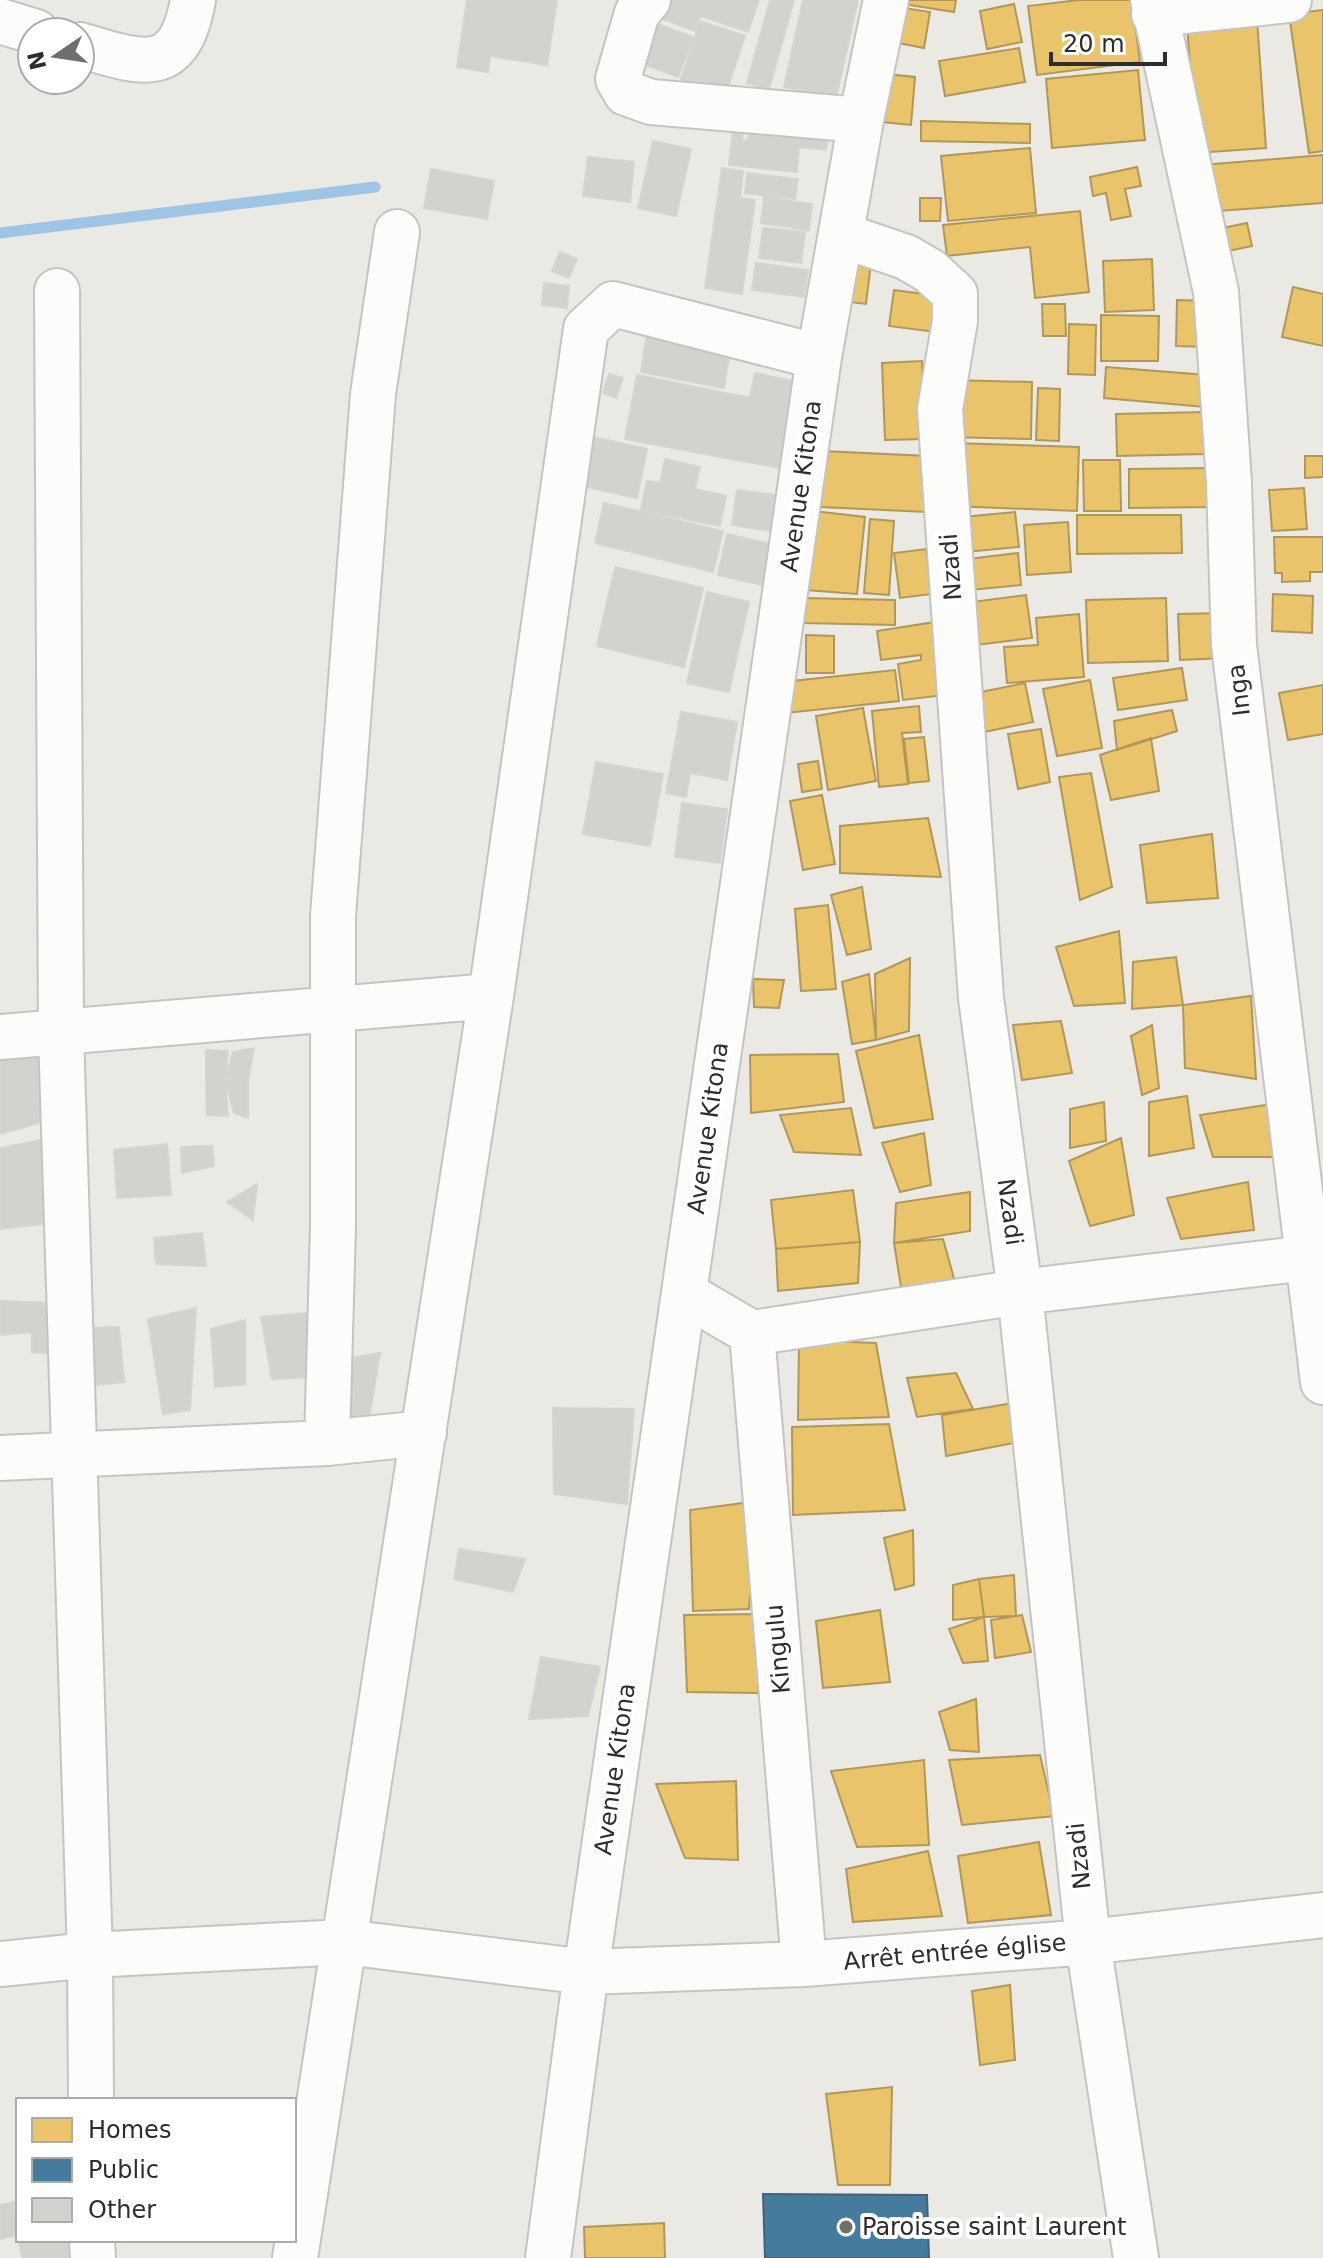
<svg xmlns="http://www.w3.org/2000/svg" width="1323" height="2258" font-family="'DejaVu Sans',sans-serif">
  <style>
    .homes { fill: #e9c46a; stroke: #b19758; stroke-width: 2 }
    .public { fill: #457b9d; stroke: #3e647b; stroke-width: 2 }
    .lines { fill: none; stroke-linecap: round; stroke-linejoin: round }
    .stream { stroke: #9ec5e5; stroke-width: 11 }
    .building { fill: #d3d2ce; stroke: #d5d4d0; stroke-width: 2 }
    .minor-casing { stroke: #c4c4c3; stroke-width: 48 }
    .minor { stroke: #fcfcfb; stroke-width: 44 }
    .poi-dot { fill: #6f6f6d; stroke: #fff; stroke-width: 3 }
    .labels { text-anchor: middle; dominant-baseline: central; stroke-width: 8; stroke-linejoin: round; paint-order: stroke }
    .street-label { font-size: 24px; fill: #2d2d2d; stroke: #fff }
    .poi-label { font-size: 24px; fill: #2d2d2d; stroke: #fff; text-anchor: start }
  </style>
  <rect width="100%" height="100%" fill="#eae9e4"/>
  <!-- homes -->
  <path class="homes" d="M909 0H956L954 12 909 5Z
    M1079 0H1132L1140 62 1037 75 1028 6Z
    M1014 4 1022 42 987 49 980 11Z
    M904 8 930 12 924 48 898 43Z
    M1323 10V151L1309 153 1289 14Z
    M1257 19 1266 148 1196 153 1187 24Z
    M1019 48 1025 82 945 96 939 61Z
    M1138 70 1145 140 1052 148 1046 79Z
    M886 74 915 77 911 125 882 122Z
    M921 121 1030 124V143L921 141Z
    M1030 148 1036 213 948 221 941 156Z
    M1323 155V203L1205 212 1202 165Z
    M1137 167 1141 186 1125 189 1131 216 1111 220 1106 193 1093 196 1090 177Z
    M920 198H941L940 221H920Z
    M1080 211 1089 292 1035 298 1030 247 947 256 943 225Z
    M1247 223 1252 246 1218 253 1213 230Z
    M1152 259 1154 310 1105 312 1103 261Z
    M846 260 871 262 866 304 841 301Z
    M1293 287 1323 294V346L1282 337Z
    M894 290 947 297 943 333 889 326Z
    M1177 300 1209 301 1207 347 1176 346Z
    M1042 304H1065L1066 336H1043Z
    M1101 315 1159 316 1158 361H1101Z
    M1069 324 1096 325 1095 375 1068 374Z
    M922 361 926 439 885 440 882 363Z
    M1106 367 1207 375 1205 407 1104 398Z
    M950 380 1032 382 1031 439 949 437Z
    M1038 388 1060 389 1059 441 1036 440Z
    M1205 412 1206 454 1117 456 1116 414Z
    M954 443 1079 447 1077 511 951 506Z
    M823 451 928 456 926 512 821 507Z
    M1305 456H1323V477L1305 478Z
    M1083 460H1120L1121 511H1084Z
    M1213 468V507L1129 508V469Z
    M1304 488 1307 529 1272 531 1269 490Z
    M813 511 865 517 857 594 806 590Z
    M1015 512 1019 547 966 552 963 517Z
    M1077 515H1181L1182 553 1077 554Z
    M870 519 894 521 889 595 864 593Z
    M1068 522 1071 572 1027 575 1024 525Z
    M1274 537H1323V572H1310V581L1282 582V573H1275Z
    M926 549 932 594 900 598 894 553Z
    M1018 553 1021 585 971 590 968 559Z
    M1273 594 1313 596 1312 633 1272 631Z
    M1026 595 1032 638 977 645 972 602Z
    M803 598 895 600V625L803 623Z
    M1166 598 1168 661 1088 663 1086 600Z
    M1224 613 1225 658 1180 660 1178 614Z
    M1079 614 1084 677 1007 683 1004 647 1038 645 1036 618Z
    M935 622 945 695 903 700 898 664 921 660V655L881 660 877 631Z
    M806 635 834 636V673H806Z
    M1182 668 1187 700 1118 710 1113 678Z
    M895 670 899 701 786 713 783 682Z
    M1090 680 1102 748 1057 756 1043 689Z
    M1025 683 1033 722 984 732 976 693Z
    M1323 685V734L1288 740 1279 693Z
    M919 706 921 732 902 733 908 784 879 787 872 711Z
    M863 708 876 781 828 790 816 716Z
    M1172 710 1177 731 1117 750 1114 721Z
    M1041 729 1050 782 1018 789 1008 734Z
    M924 737 929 781 909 783 904 739Z
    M1151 738 1159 791 1111 800 1100 755Z
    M818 761 822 789 802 792 798 764Z
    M1091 773 1112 887 1080 900 1059 777Z
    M822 795 835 864 803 870 790 801Z
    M928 818 941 877 840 873V826Z
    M1212 834 1218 898 1147 903 1140 845Z
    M862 887 871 949 847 955 831 895Z
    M828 905 836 989 801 991 795 909Z
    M1119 931 1125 1003 1074 1006 1056 947Z
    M1176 957 1183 1005 1132 1009 1133 962Z
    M910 958 909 1031 876 1040 875 974Z
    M869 974 876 1040 852 1044 842 982Z
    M753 979 784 980 779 1008 754 1007Z
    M1251 996 1256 1079 1185 1068 1183 1005Z
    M1061 1021 1072 1073 1022 1080 1013 1025Z
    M1152 1025 1159 1088 1142 1095 1131 1036Z
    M919 1035 933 1119 874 1128 856 1051Z
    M838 1054 844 1102 751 1113 750 1055Z
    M1187 1096 1194 1148 1149 1156V1102Z
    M1104 1102 1106 1141 1070 1148V1109Z
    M1272 1104 1274 1157H1213L1200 1115Z
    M851 1108 861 1155 794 1152 780 1115Z
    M924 1133 931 1185 900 1192 882 1143Z
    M1121 1138 1134 1215 1090 1226 1069 1161Z
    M1248 1182 1254 1230 1181 1239 1167 1198Z
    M853 1190 860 1242 776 1249 771 1200Z
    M970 1192V1231L894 1243 896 1203Z
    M943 1239 955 1282 901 1287 894 1243Z
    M860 1242 858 1283 778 1291 776 1249Z
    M799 1340 876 1343 889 1417 798 1420Z
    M956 1373 973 1409 917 1417 907 1378Z
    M1013 1403 1014 1443 946 1456 942 1415Z
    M889 1424 905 1510 793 1515 792 1427Z
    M758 1501 749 1609 693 1611 690 1510Z
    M913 1530 914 1585 895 1590 884 1538Z
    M1014 1575 1016 1616 984 1617 979 1579Z
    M979 1579 984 1617 953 1620V1585Z
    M880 1610 890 1682 823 1688 816 1621Z
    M760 1614 758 1693 687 1692 684 1615Z
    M1022 1615 1031 1652 995 1658 991 1620Z
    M984 1617 988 1661 963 1663 949 1629Z
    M976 1699 979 1752 950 1750 939 1712Z
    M1040 1755 1054 1816 962 1825 949 1760Z
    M924 1760 929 1845 857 1847 831 1771Z
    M736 1781 738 1860 685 1858 656 1784Z
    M1039 1842 1051 1915 968 1923 958 1856Z
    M928 1851 942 1916 853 1922 846 1869Z
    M1010 1985 1015 2060 980 2065 972 1991Z
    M892 2087 890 2185H838L826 2094Z
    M664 2223 665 2258H585L584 2227Z"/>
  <!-- public -->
  <path class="public" d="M763 2194 927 2195 929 2258H765Z"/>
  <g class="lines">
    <!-- stream -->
    <path class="stream" d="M0 233 375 187"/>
  </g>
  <!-- building -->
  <path class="building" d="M467 0H557L547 65 490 56 488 72 457 67Z
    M666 0H759L748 32 701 16 695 31 660 18Z
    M770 0H794L769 89 747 83Z
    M803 0H858L836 98 784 87Z
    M642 18 693 37 678 77 627 58Z
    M700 21 745 36 726 93 681 79Z
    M750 119 828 128 826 150 799 147 797 172 729 165 734 123 744 124 742 140 748 141Z
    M653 141 691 149 676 216 638 208Z
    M588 157 634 162 630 202 583 196Z
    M722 168 743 171 740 198 755 200 742 294 705 288Z
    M431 169 494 181 487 219 424 208Z
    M747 173 798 179 795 199 745 193Z
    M764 197 812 204 809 230 761 223Z
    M763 228 805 232 801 263 759 258Z
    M560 252 577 259 569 278 552 271Z
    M756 263 808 270 804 297 752 290Z
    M544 283 569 286 567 308 542 305Z
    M648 328 731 343 724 388 641 372Z
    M755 373 798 382 784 469 625 439 637 375 750 398Z
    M609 374 623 378 616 398 603 393Z
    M588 436 647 449 637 498 578 485Z
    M665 459 700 467 695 489 726 496 720 526 641 510 647 481 660 483Z
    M737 490 782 496 778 532 732 525Z
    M604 503 723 531 713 572 595 543Z
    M727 534 771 544 762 585 718 575Z
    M615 567 703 588 684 667 597 646Z
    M707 592 749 602 729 692 687 683Z
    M681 712 737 722 727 780 690 773 686 797 666 793Z
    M596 762 663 774 650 846 583 834Z
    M682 803 727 809 720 863 675 857Z
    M43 1043V1122L0 1134V1046Z
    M254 1048 248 1080 225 1079 233 1052Z
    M206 1050 228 1051 225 1079 206 1082Z
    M225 1079 228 1116 207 1115 206 1082Z
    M225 1079 248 1080V1118L234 1113Z
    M53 1138 49 1223 0 1229V1148Z
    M167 1144 171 1195 117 1198 114 1150Z
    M212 1146 214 1166 182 1173 181 1147Z
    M257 1184 253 1220 227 1202Z
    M202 1233 206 1266 156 1264 154 1238Z
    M0 1301 53 1303 55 1354 32 1352V1332L0 1335Z
    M196 1308 190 1410 163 1414 148 1319Z
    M319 1312 316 1377 272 1379 261 1317Z
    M245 1320V1384L215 1387 211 1329Z
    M119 1327 124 1382 95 1385 86 1328Z
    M380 1353 368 1424 341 1421 344 1359Z
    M553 1408 634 1409 627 1504 554 1494Z
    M459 1549 525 1559 513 1592 454 1579Z
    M541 1657 600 1667 588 1716 529 1719Z
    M14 2202 18 2235 0 2239V2205Z
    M28 2240H74L77 2258H22L19 2242Z"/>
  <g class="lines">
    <defs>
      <path id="minor" d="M648 0 637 13 618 79 626 93 651 102 861 120
        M1153 0 1216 292 1229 483 1234 645 1323 1382
        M1154 14 1289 0
        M0 21 36 32
        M80 45C141 63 179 79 193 0
        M841 235 906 257 930 271 955 294V321L940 409 981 998 1020 1292 1088 1942 1136 2258
        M57 291 61 1033 90 1955 91 2100
        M0 1037 491 996
        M685 1294 752 1333 1020 1292 1323 1256
        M752 1333 804 1964
        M327 1443 333 1226V916L373 394 397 232
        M0 1458 327 1443 424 1433
        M0 1964 90 1955 345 1942 586 1972 804 1964 1088 1942 1323 1915
        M92 2240 93 2258
        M295 2258 491 996 586 329 613 304 819 357
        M548 2258 586 1972 819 357 861 120 886 0"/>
    </defs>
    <!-- minor casing -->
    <use href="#minor" class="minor-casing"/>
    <!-- minor -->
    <use href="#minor" class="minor"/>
  </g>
  <!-- markers -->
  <circle class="poi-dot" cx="846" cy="2227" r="8"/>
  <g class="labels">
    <!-- street labels -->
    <g class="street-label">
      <text transform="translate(801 486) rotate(-82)">Avenue Kitona</text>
      <text transform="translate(951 567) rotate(-94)">Nzadi</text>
      <text transform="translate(1239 690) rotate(-97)">Inga</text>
      <text transform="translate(708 1128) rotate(-82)">Avenue Kitona</text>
      <text transform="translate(1010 1212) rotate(82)">Nzadi</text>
      <text transform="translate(778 1649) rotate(-95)">Kingulu</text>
      <text transform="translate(615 1769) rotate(-82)">Avenue Kitona</text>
      <text transform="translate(1079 1856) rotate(-96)">Nzadi</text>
      <text transform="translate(955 1952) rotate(-5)">Arrêt entrée église</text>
    </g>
    <!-- poi labels -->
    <g class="poi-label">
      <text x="862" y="2227">Paroisse saint Laurent</text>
    </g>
  </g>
  <!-- legend -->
  <rect x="16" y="2098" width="280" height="144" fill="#ffffff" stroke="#ababab" stroke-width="2"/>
  <rect x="32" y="2118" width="40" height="24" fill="#e9c46a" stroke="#ababab" stroke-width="2"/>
  <text x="88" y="2138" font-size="24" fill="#2d2d2d">Homes</text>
  <rect x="32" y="2158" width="40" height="24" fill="#457b9d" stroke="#ababab" stroke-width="2"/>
  <text x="88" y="2178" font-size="24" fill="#2d2d2d">Public</text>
  <rect x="32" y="2198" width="40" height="24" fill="#d3d2ce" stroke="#ababab" stroke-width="2"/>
  <text x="88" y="2218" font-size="24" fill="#2d2d2d">Other</text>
  <!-- north arrow -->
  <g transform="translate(56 56) rotate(257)"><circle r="38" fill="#ffffff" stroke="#ababab" stroke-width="2"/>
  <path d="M0-6L14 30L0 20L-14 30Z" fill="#6f6f6d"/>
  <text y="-12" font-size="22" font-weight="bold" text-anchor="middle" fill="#2d2d2d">N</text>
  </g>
  <!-- scale -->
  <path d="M1051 52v12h114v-12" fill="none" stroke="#2d2d2d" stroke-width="4"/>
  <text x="1063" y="52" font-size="24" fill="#2d2d2d" stroke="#ffffff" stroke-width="6" paint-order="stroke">20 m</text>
</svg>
